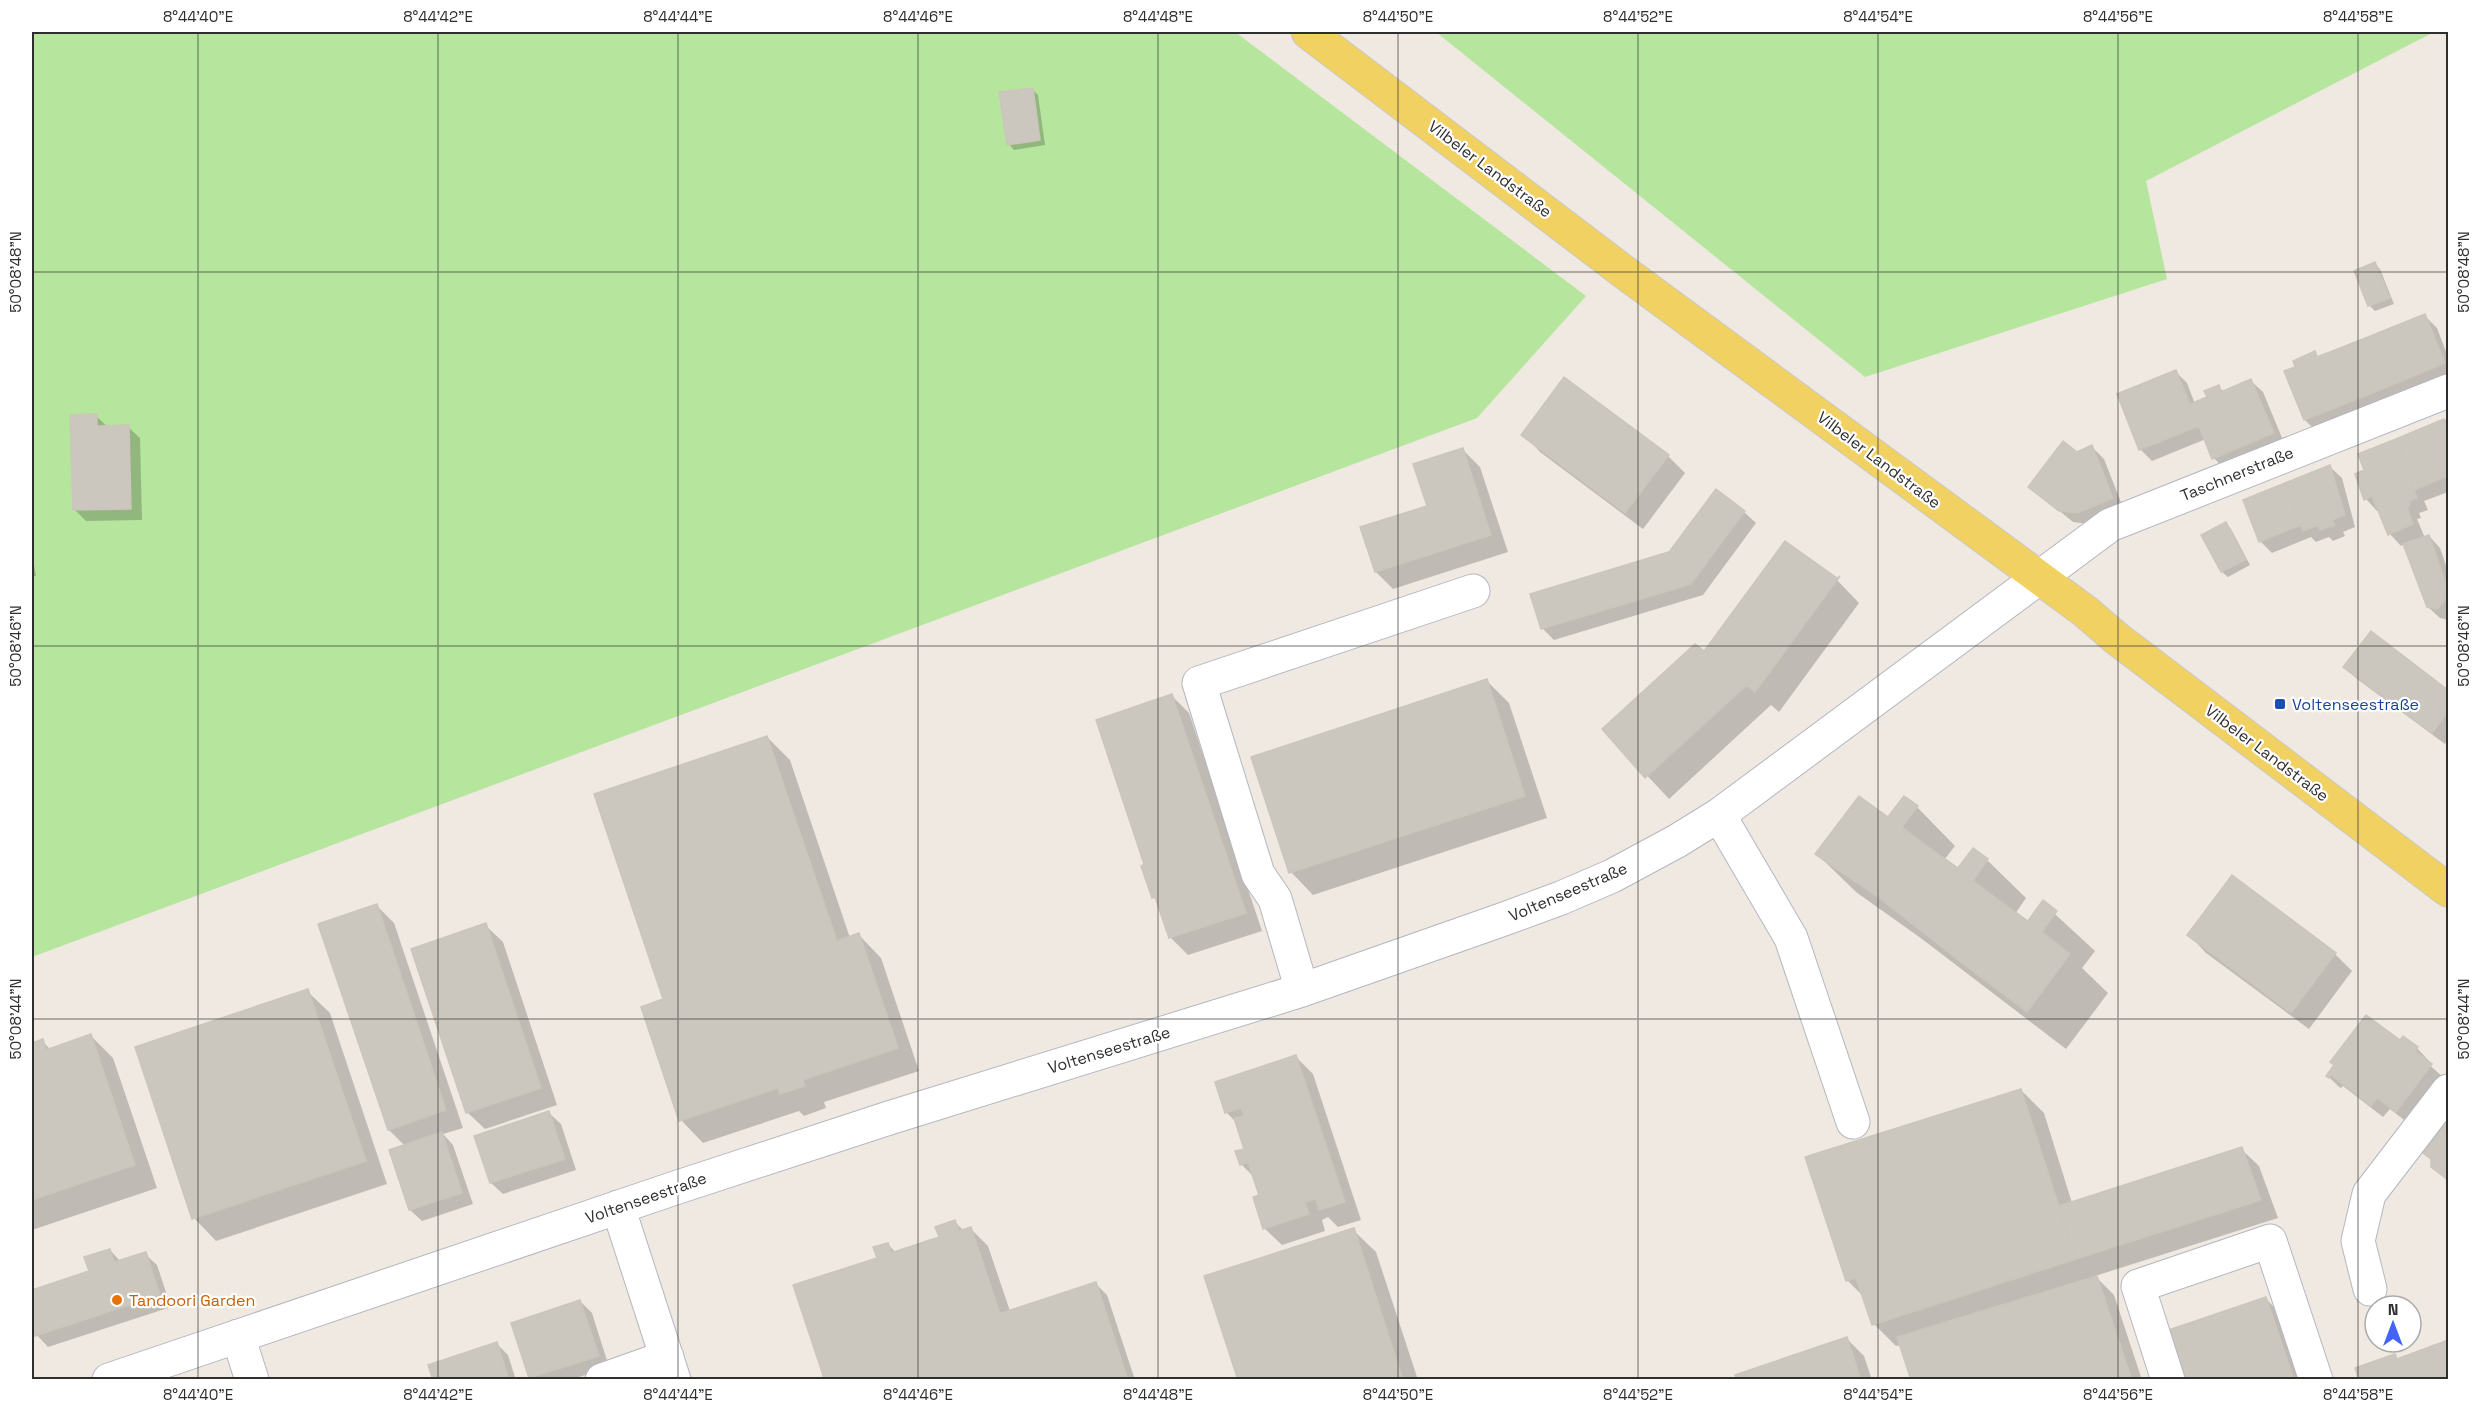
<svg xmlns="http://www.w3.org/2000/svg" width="2480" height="1411" font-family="'Space Grotesk',sans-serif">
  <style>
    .green { fill: #b6e59e }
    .shadow { fill: #0003 }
    .building { fill: #cbc7bf; stroke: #cbc5ba; stroke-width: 1.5 }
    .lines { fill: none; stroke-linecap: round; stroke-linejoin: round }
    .minor-casing { stroke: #b4b7c1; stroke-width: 35 }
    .major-casing { stroke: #c9c9c9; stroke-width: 35 }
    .minor { stroke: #fff; stroke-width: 33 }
    .major { stroke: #f2d163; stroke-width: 33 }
    .ticks { fill: none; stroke: #2e2e2e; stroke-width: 1.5; stroke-opacity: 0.45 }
    .transit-dot { fill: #1a4fb4; stroke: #fff; stroke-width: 2 }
    .food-dot { fill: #e8710a; stroke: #fff; stroke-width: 2 }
    .labels { text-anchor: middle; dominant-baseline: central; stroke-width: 4.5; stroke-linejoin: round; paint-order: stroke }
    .street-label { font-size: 16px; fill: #2e2e2e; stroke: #fff }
    .transit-label { font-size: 16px; fill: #164399; stroke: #fff; text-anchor: start }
    .food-label { font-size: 16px; fill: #c56008; stroke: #fff; text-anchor: start }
    .neatline { fill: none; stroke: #2e2e2e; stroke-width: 2 }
    .ticks-label { font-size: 15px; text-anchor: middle; fill: #2e2e2e }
  </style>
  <rect width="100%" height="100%" fill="#efe9e1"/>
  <!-- green -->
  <path class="green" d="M32 32H1235L1586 296 1477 418 32 957Z
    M1436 32H2434L2146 181 2167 279 1865 377Z"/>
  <!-- shadow -->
  <path class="shadow" d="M1032 89 1038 95 1045 145 1014 150 1009 144Z
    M2375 264 2380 269 2394 304 2375 311 2369 305Z
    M2425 316 2437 328 2448 357V378L2316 431 2305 420 2297 368 2314 353 2319 358Z
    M2176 372 2187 383 2195 404 2209 398 2219 387 2224 392 2251 381 2263 392 2285 445 2225 470 2214 458 2206 439 2152 461 2140 449Z
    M96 416 108 427H128L140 438 142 520 86 521 74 509Z
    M2448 419V492L2424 501 2428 510 2419 513 2421 518 2417 519 2425 538 2429 536 2440 548 2448 571V620L2440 618 2428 607 2404 544 2401 546 2390 534 2379 510 2377 511 2366 499V470L2360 455Z
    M1523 434 1668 456 1685 473 1643 529 1540 452Z
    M2092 447 2104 459 2124 510 2090 524 2073 522 2030 487 2077 454Z
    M1463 450 1480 467 1508 552 1393 589 1376 572 1429 507Z
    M2330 467 2342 478 2355 527 2343 532 2345 536 2333 541 2329 537 2316 542 2311 537 2272 553 2260 541Z
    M1744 512 1756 523 1703 595 1554 640 1542 628Z
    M2226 524 2231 529 2250 565 2228 577 2222 572 2203 536Z
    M1785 543 1837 580 1859 603 1779 712 1771 705 1669 799 1604 729 1705 652Z
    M32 554 36 576H32Z
    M2371 633 2448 692V738L2445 744 2357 679 2345 667Z
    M1487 681 1509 703 1547 818 1313 895 1291 872Z
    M1172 696 1189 713 1262 931 1188 955 1170 937 1143 866 1146 865Z
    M767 737 790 760 850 938 859 935 881 958 919 1071 824 1102 826 1108 804 1116 799 1111 703 1143 681 1120 665 1000Z
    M1917 807 1955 846 1944 860 1958 870 1987 860 2026 898 2015 914 2028 923 2043 903 2095 951 2082 968 2108 993 2066 1049 1922 939 1856 892 1817 854Z
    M377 906 394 923 463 1128 443 1134 453 1145 473 1204 422 1221 410 1210 405 1146 389 1130Z
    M485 925 503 942 557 1105 485 1129 467 1112Z
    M2189 935 2335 954 2352 971 2309 1029 2206 953Z
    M307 991 330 1013 387 1184 216 1241 194 1218Z
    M91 1036 113 1058 157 1188 32 1230V1044L42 1041 51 1050Z
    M2400 1042 2417 1048 2428 1060 2426 1062 2443 1077 2408 1123 2390 1109 2383 1117 2343 1086 2341 1088 2339 1087 2328 1076Z
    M1296 1057 1313 1074 1361 1220 1338 1227 1328 1217 1322 1220 1325 1231 1282 1245 1264 1228 1261 1196 1255 1178 1241 1164 1246 1149 1237 1123 1226 1112Z
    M2021 1090 2044 1113 2072 1203 2241 1149 2259 1166 2278 1218 2095 1276 2114 1295 2142 1380H1912L1901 1345 1896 1346 1874 1324 1865 1298 1847 1280Z
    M549 1113 561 1124 576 1170 503 1194 491 1183Z
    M2448 1122V1181L2433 1166V1160L2425 1152Z
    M955 1222 964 1231 971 1229 988 1246 1010 1311 1095 1283 1107 1295 1135 1380H826L879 1259 888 1244 896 1253 940 1238Z
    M1353 1230 1376 1252 1418 1380H1239Z
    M110 1250 121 1262 145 1254 157 1265 171 1307 48 1347 37 1335 32 1319V1291L91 1272Z
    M2266 1299 2283 1316 2304 1380H2174Z
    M580 1301 592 1313 609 1367 570 1380H533L530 1377Z
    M1847 1339 1864 1356 1872 1380H1738Z
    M2448 1342V1380H2361L2395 1356 2399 1360Z
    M497 1344 508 1355 516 1380H435Z"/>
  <!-- building -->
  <path class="building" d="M1033 88 1040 140 1007 145 999 92Z
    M2375 262 2390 298 2368 306 2354 271Z
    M2425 314 2445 363 2397 383 2378 333Z
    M2378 333 2397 383 2350 402 2330 352Z
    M2315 351 2317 357 2330 352 2350 402 2304 420 2284 371 2295 367 2293 361Z
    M2176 370 2199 426 2139 450 2117 394Z
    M1564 377 1669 455 1625 513 1521 435Z
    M2251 379 2274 433 2212 459 2190 404 2207 397 2204 391 2219 385 2221 392Z
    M97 414V426L129 425 131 509 73 510 70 415Z
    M2444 419 2448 431V476L2414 490 2396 439Z
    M2396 439 2417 498 2409 501 2410 506 2407 507 2413 524 2388 535 2372 496 2364 500 2355 474 2364 470 2358 454Z
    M2063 441 2077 452 2092 445 2113 498 2078 513 2059 511 2028 487Z
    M1463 448 1491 535 1375 572 1360 527 1427 506 1413 464Z
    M2330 465 2345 515 2332 520 2335 525 2320 530 2318 525 2303 531 2285 483Z
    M2285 483 2301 525 2259 542 2243 500Z
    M1716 489 1745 511 1691 584 1669 552Z
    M2226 522 2246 560 2221 572 2201 535Z
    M2429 535 2448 590V597L2437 609 2427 607 2403 544Z
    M1785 541 1837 578 1840 576 1755 692 1705 650Z
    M1669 552 1691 584 1541 629 1530 594Z
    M2371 631 2448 690V712L2432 733 2343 667Z
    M1695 644 1748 684 1645 778 1602 729Z
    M1487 679 1525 796 1289 873 1251 757Z
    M1172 694 1246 913 1169 938 1155 897 1152 898 1141 866 1144 864 1096 720Z
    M767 736 837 941 859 933 898 1048 803 1080 805 1086 780 1094 778 1088 679 1121 641 1007 663 999 594 794Z
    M1859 796 1888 817 1904 796 1918 806 1902 827 1924 844 1882 900 1815 854Z
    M1924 844 1958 868 1973 848 1988 859 1973 881 1997 899 1953 956 1882 900Z
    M2232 875 2336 953 2291 1013 2187 935Z
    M1997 899 2028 921 2043 900 2057 911 2042 932 2070 954 2027 1012 1953 956Z
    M377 904 446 1110 388 1130 318 924Z
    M486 923 541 1088 466 1113 411 949Z
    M308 989 366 1161 192 1219 135 1047Z
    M2366 1015 2400 1040 2403 1036 2418 1047 2415 1051 2432 1064 2396 1112 2377 1098 2371 1106 2331 1075 2329 1078 2326 1076 2334 1065 2330 1062Z
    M91 1034 135 1165 32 1200V1043L43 1039 46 1050Z
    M1296 1055 1345 1202 1319 1210 1316 1199 1305 1202 1309 1214 1263 1229 1253 1197 1259 1195 1248 1162 1240 1165 1235 1151 1244 1149 1234 1118 1244 1116 1241 1108 1225 1113 1215 1082Z
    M2021 1089 2076 1259 1872 1325 1856 1278 1846 1281 1805 1157Z
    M549 1111 565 1159 490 1183 474 1136Z
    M2448 1119V1180L2431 1167V1159L2423 1153Z
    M442 1132 462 1193 409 1210 389 1150Z
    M2242 1147 2261 1200 2076 1259 2059 1206Z
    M955 1220 959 1231 971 1227 1000 1314 822 1372 793 1285 877 1258 873 1247 888 1243 891 1253 939 1237 935 1227Z
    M1354 1228 1403 1380H1238L1204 1276Z
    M110 1249 114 1262 146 1252 160 1295 35 1336 32 1324V1290L89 1271 84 1257Z
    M2097 1276 2132 1380H2019L1995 1307Z
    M1096 1282 1128 1380H824L822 1372Z
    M2266 1297 2294 1380H2172L2157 1334Z
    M580 1300 599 1356 529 1378 511 1323Z
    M1995 1307 2019 1380H1911L1897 1337Z
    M1847 1337 1861 1380H1737L1735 1375Z
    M2448 1340V1380H2443L2432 1346Z
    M497 1342 509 1380H433L428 1365Z
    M2432 1346 2443 1380H2359L2355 1368 2395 1354 2397 1359Z"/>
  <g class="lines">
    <defs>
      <path id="minor" d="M1719 815 1791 938 1853 1122
        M1302 990 1275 899 1258 874 1199 683 1473 591
        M618 1207 674 1380
        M2370 1289 2358 1241 2369 1194 2448 1091
        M238 1336 252 1380
        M109 1380 675 1188 889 1118 1302 990 1504 919 1561 898 1612 876 1677 841 1719 815 2110 525 2448 391
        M602 1380 667 1357
        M2168 1380 2138 1286 2270 1241 2316 1380"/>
      <path id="major" d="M1308 32 1628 275 2086 612 2116 638 2448 890"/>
    </defs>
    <!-- minor casing -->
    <use href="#minor" class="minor-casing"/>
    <!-- major casing -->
    <use href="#major" class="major-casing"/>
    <!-- minor -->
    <use href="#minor" class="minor"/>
    <!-- major -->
    <use href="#major" class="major"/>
  </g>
  <!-- ticks -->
  <path class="ticks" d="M198 32V1380M438 32V1380M678 32V1380M918 32V1380M1158 32V1380M1398 32V1380M1638 32V1380M1878 32V1380M2118 32V1380M2358 32V1380M32 272H2448M32 646H2448M32 1019H2448"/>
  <!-- markers -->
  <rect class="transit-dot" x="2274" y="698" width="12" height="12" rx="3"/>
  <circle class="food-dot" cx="117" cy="1300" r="6"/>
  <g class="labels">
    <!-- street labels -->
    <g class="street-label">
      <text transform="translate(1490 169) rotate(37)">Vilbeler Landstraße</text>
      <text transform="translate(1879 460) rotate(37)">Vilbeler Landstraße</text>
      <text transform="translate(2237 474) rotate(-22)">Taschnerstraße</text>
      <text transform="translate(2267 753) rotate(37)">Vilbeler Landstraße</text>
      <text transform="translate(1568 892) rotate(-23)">Voltenseestraße</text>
      <text transform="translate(1109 1050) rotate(-17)">Voltenseestraße</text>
      <text transform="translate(646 1198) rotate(-19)">Voltenseestraße</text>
    </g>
    <!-- transit labels -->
    <g class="transit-label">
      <text x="2292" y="704">Voltenseestraße</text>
    </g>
    <!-- food labels -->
    <g class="food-label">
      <text x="129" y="1300">Tandoori Garden</text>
    </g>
  </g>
  <!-- border -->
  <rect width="2480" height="1411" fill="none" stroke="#ffffff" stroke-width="66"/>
  <!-- north arrow -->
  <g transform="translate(2393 1324)"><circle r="28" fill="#ffffff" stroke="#ababab" stroke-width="1.5"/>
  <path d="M0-4.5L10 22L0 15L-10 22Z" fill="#4264fb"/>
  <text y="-9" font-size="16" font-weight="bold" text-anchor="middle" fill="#2e2e2e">N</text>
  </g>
  <rect x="33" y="33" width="2414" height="1345" class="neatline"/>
  <g class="ticks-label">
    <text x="198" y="22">8°44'40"E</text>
    <text x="438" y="22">8°44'42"E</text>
    <text x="678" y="22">8°44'44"E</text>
    <text x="918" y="22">8°44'46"E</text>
    <text x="1158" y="22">8°44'48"E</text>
    <text x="1398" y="22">8°44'50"E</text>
    <text x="1638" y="22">8°44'52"E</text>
    <text x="1878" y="22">8°44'54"E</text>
    <text x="2118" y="22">8°44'56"E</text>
    <text x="2358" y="22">8°44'58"E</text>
    <text transform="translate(16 272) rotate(-90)" y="5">50°08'48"N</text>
    <text transform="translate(2464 272) rotate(-90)" y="5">50°08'48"N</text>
    <text transform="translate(16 646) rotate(-90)" y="5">50°08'46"N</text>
    <text transform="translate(2464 646) rotate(-90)" y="5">50°08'46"N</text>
    <text transform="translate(16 1019) rotate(-90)" y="5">50°08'44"N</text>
    <text transform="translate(2464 1019) rotate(-90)" y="5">50°08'44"N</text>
    <text x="198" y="1400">8°44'40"E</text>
    <text x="438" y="1400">8°44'42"E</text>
    <text x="678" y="1400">8°44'44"E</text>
    <text x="918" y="1400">8°44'46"E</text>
    <text x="1158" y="1400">8°44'48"E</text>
    <text x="1398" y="1400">8°44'50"E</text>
    <text x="1638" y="1400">8°44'52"E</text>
    <text x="1878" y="1400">8°44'54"E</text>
    <text x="2118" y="1400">8°44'56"E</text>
    <text x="2358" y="1400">8°44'58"E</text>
  </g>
</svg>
